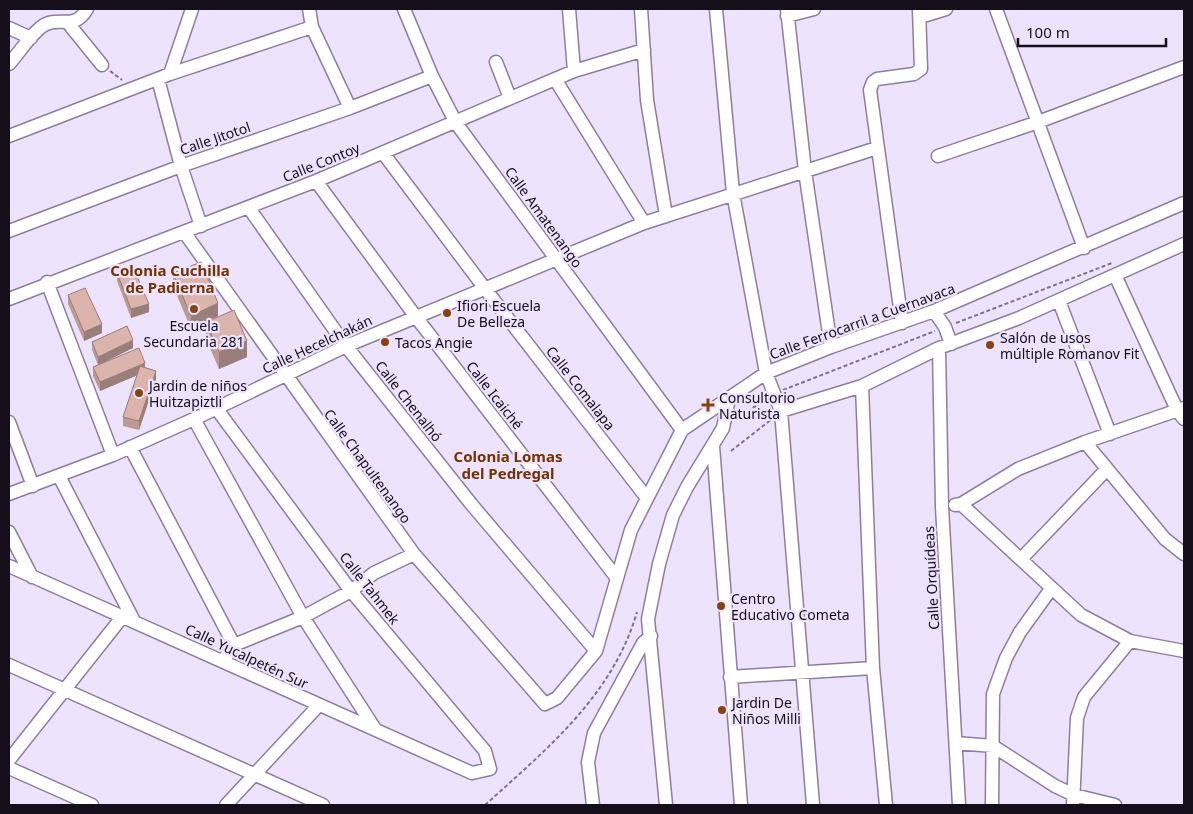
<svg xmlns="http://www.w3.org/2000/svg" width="1193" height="814" font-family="'Noto Sans',sans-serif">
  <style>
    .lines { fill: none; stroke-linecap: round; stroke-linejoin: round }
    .minor-casing { stroke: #8c7f9c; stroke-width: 15 }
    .path { stroke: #7c7486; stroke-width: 2; stroke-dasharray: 4 2.5; stroke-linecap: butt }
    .minor { stroke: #fff; stroke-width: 12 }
    .wall { fill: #bc9b95 }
    .shaded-wall { fill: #997e79 }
    .building { fill: #dbb4ad; stroke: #997e79 }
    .poi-dot { fill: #854410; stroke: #eee3fd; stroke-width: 2 }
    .labels { text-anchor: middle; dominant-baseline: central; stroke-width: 4.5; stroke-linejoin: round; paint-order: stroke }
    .street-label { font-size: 14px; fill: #140f1a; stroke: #eee3fd }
    .poi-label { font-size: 14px; fill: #140f1a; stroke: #eee3fd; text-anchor: start }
    .neighbourhood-label { font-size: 15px; font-weight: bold; fill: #6f3401; stroke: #eee3fd }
  </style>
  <rect width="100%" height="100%" fill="#eee3fd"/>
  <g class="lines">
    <defs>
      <path id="minor" d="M309 9 312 27 350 108
        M404 9 432 76 456 123 682 430
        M569 9 574 71
        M641 9 647 100 666 216
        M716 9 733 193 766 373 781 411 813 805
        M787 9 805 171 831 347
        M996 9 1084 248
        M787 16 814 9
        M920 17 946 9
        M68 23 102 65
        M9 28 31 38
        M496 62 510 98
        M9 64C19 53 28 38 40 28 57 13 73 33 87 9
        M170 74 192 9
        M158 79 181 166 201 226
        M555 79 644 223
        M9 136 170 74 312 27
        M383 153 486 290 646 497
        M938 156 1038 122 1184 67
        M316 181 416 317 616 577
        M249 208 346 346 472 505 596 651
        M9 231 181 166 350 108 432 76
        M184 232 414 554 545 704 557 698 596 651 631 530 682 430 766 373 831 347 934 311 1184 203
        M1115 275 1177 410 1184 419
        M47 282 113 455
        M9 299 316 181 574 71 644 50
        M1059 301 1110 434
        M934 311 945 327 951 344
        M902 323 870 90 873 82 877 79 914 74 921 69 919 9
        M939 348 942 507 959 805
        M862 386 873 668 886 805
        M781 411 862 386 939 348 1019 318 1184 244
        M194 419 303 617 375 729
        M9 422 33 486
        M1085 442 1165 539 1184 554
        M713 446 741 805
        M130 447 234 645
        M59 476 134 621
        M9 494 113 455 194 419 346 346 644 223 877 148
        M961 504 1081 615 1130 641 1184 651
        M955 505 961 504 1018 469 1085 442 1184 408
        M9 532 32 577
        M1021 559 1106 470
        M9 566 472 773 490 769 485 751 351 591 216 408
        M223 661 234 645 303 617 351 591 374 573 414 554
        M9 665 323 805
        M730 677 873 668
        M956 743 993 746 1055 786 1074 795 1115 805
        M9 760 123 616
        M9 768 92 805
        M226 805 319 705
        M593 805 588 762 594 733 643 643 651 636
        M666 805 648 619 659 564 673 515 687 487 723 428 729 398
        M992 805 993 694 1006 658 1020 632 1051 589
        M1073 805 1077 718 1084 697 1130 641"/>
    </defs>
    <!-- minor casing -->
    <use href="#minor" class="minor-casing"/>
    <!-- path -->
    <path class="path" d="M110 71 122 80
      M956 323 1112 263
      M783 390 935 331
      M736 418 766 400
      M731 451 772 419
      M485 805C547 749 613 695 637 612"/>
    <!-- minor -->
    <use href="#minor" class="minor"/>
  </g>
  <!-- wall -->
  <path class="wall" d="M117 273 149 312 131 318 117 281Z
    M173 273 218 316 191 329 173 286Z
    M68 295 102 333 84 341 68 304Z
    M206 322 247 357 219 369 206 339Z
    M92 342 133 348 99 365 145 368 156 379 139 430 123 426V417L137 375 100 391 93 376V367L98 365 92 350Z"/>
  <!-- shaded-wall -->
  <path class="shaded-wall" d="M218 303V316L191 329V316Z
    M149 304V312L131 318V309Z
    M102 324V333L84 341V332Z
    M133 340V348L98 365V357Z
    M247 341V357L219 369V352Z
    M145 363V372L100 391V382Z
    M156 371V379L139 430V421Z"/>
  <!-- building -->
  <path class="building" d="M201 262 218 303 191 316 173 273Z
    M133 267 149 304 131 309 117 273Z
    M85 288 102 324 84 332 68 295Z
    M234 310 247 341 219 352 206 322Z
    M127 326 133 340 98 357 92 342Z
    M139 348 145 363 100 382 93 367Z
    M140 366 156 371 139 421 123 417Z"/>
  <!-- markers -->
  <g class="poi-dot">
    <circle cx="194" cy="309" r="5"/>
    <circle cx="447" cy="313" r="5"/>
    <circle cx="385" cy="342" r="5"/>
    <circle cx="990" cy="345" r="5"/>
    <circle cx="139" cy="393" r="5"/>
    <path d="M705.5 397.5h5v5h5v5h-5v5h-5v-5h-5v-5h5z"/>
    <circle cx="721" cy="606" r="5"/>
    <circle cx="722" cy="710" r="5"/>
  </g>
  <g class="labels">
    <!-- street labels -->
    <g class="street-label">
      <text transform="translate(215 138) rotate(-19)">Calle Jitotol</text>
      <text transform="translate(321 162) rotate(-22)">Calle Contoy</text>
      <text transform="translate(544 217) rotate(54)">Calle Amatenango</text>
      <text transform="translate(862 321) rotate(-20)">Calle Ferrocarril a Cuernavaca</text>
      <text transform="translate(317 344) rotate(-25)">Calle Hecelchakán</text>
      <text transform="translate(581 388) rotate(52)">Calle Comalapa</text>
      <text transform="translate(495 395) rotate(52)">Calle Icaiché</text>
      <text transform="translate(409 401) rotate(52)">Calle Chenalhó</text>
      <text transform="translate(368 466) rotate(54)">Calle Chapultenango</text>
      <text transform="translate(931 578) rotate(-93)">Calle Orquídeas</text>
      <text transform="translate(370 588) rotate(52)">Calle Tahmek</text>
      <text transform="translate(247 656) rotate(25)">Calle Yucalpetén Sur</text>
    </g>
    <!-- poi labels -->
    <g class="poi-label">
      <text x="457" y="305">Ifiori Escuela<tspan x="457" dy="16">De Belleza</tspan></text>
      <text x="194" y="325" text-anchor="middle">Escuela<tspan x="194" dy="16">Secundaria 281</tspan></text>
      <text x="1000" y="337">Salón de usos<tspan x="1000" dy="16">múltiple Romanov Fit</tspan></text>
      <text x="395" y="342">Tacos Angie</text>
      <text x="149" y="385">Jardin de niños<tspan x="149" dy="16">Huitzapiztli</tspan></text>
      <text x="719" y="397">Consultorio<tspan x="719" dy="16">Naturista</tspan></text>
      <text x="731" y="598">Centro<tspan x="731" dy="16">Educativo Cometa</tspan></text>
      <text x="732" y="702">Jardin De<tspan x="732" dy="16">Niños Milli</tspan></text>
    </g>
    <!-- neighbourhood labels -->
    <g class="neighbourhood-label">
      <text x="170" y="270">Colonia Cuchilla<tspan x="170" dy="17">de Padierna</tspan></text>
      <text x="508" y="456">Colonia Lomas<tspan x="508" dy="17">del Pedregal</tspan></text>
    </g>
  </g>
  <!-- border -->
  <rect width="1193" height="814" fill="none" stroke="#140f1a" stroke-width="20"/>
  <!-- scale -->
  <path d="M1018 38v8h148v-8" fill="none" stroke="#140f1a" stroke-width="2.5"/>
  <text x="1026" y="38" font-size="15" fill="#140f1a" stroke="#eee3fd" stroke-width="4" paint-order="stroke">100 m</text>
</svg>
